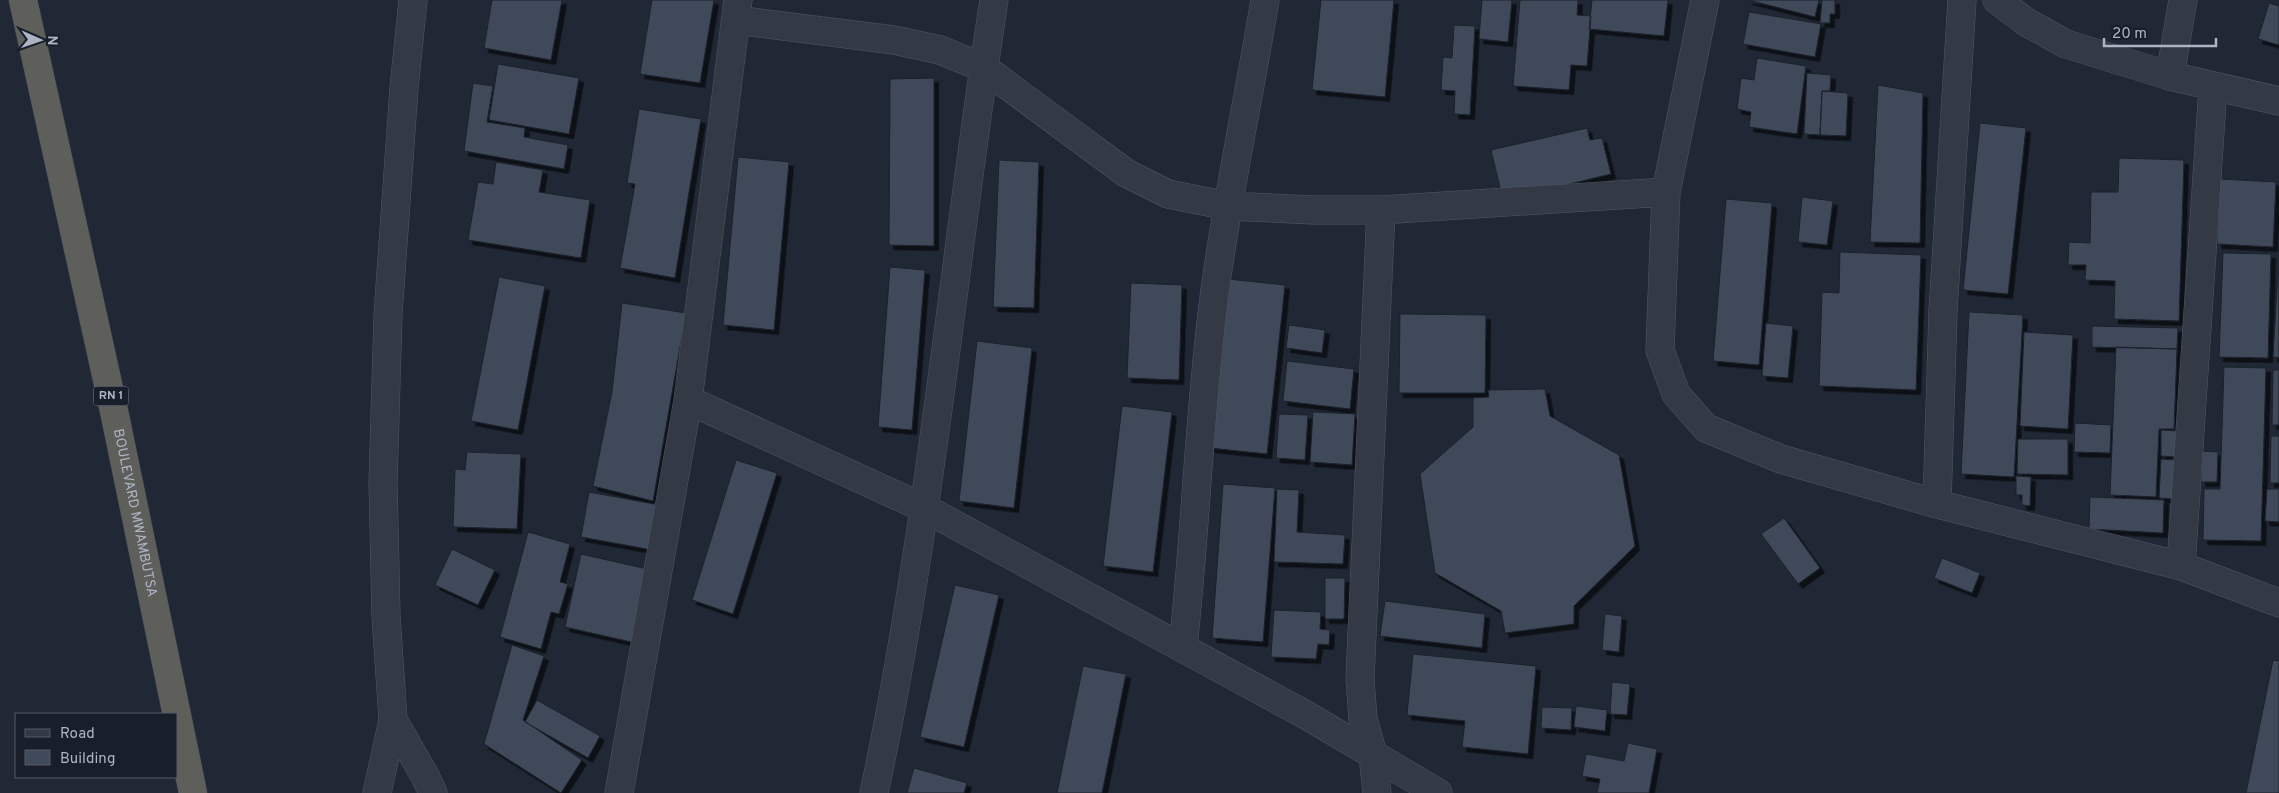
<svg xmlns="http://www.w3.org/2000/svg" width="2279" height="793" font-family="Overpass,sans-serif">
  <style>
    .building { fill: #414a5a; stroke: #1b212c; filter: url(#shadow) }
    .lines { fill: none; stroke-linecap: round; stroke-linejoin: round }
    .minor-casing { stroke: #515764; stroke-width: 29 }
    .tertiary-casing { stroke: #515764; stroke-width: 29 }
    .trunk-casing { stroke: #3e4450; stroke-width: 29 }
    .minor { stroke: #333a46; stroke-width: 28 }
    .tertiary { stroke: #333a46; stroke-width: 28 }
    .trunk { stroke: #5e5e5b; stroke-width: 28 }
    .labels { text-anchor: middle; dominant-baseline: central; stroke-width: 5; stroke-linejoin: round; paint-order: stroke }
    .shield { fill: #191f2a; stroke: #818795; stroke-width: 1 }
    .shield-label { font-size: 12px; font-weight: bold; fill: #adb4c3 }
    .street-label { font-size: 14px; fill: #adb4c3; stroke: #191f2a }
  </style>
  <defs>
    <filter id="shadow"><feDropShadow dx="4.5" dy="4.5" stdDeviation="0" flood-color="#0009"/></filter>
  </defs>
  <rect width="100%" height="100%" fill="#202835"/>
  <!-- building -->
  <path class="building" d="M492 0H562L551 60 484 48Z
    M652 0H714L700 83 640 74Z
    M1321 0H1394L1385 97 1312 90Z
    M1482 0H1512L1508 42 1479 39Z
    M1520 0H1578L1577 15 1591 16 1587 66 1571 65 1569 90 1513 86Z
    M1592 0H1668L1664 36 1589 29Z
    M1748 0H1819L1815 17Z
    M1822 0H1835V14H1830V23H1820Z
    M2269 3 2279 6V45L2258 39Z
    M1749 12 1821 24 1815 57 1743 44Z
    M1454 25 1475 26 1470 115 1454 114 1455 91 1441 90 1443 57 1452 58Z
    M1757 58 1806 66 1797 134 1749 127 1751 112 1737 109 1741 78 1754 80Z
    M498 64 579 78 569 134 489 120Z
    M1807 73 1831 75 1830 91H1822L1820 135 1804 134Z
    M934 78V246L889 245 890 79Z
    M473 83 493 86 487 122 525 128 524 137 568 145 564 169 464 151Z
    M1878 85 1923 93 1920 243 1870 242Z
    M1822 91 1848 93 1846 136 1820 135Z
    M639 109 701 119 675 278 620 268 635 184 627 183Z
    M1980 123 2026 128 2008 294 1963 290Z
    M1587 128 1590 140 1602 138 1611 174 1503 200 1491 150Z
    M738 157 789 162 774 330 723 325Z
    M2119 158 2184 160 2179 321 2114 319 2115 281 2085 280 2086 265H2068L2069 242 2090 243 2091 192H2118Z
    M999 160 1039 162 1034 308 993 307Z
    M496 162 543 170 539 192 590 200 581 258 468 240 478 182 493 184Z
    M2220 179 2276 182 2273 247 2217 244Z
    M1802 197 1833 201 1827 245 1798 242Z
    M1726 199 1772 203 1759 365 1713 361Z
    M1840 252 1921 255 1916 390 1819 386 1822 292 1839 293Z
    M2223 253 2271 254 2268 358 2219 357Z
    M890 267 925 270 912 430 878 427Z
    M2278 272H2279V358L2273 357Z
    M499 277 545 286 518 430 471 421Z
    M1228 279 1285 285 1267 454 1210 448Z
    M1131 283 1182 285 1179 380 1127 378Z
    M622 303 686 313 653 501 593 486 612 392Z
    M1969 312 2023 315 2014 477 1961 474Z
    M1400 314 1486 315 1485 393H1399Z
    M1766 323 1793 326 1788 378 1762 376Z
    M1289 325 1325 330 1322 353 1286 348Z
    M2092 326 2178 328 2177 349 2092 347Z
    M2024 332 2073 335 2068 429 2020 426Z
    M977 341 1032 348 1014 508 959 501Z
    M2116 347 2177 349 2174 429H2159L2156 497 2110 495Z
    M1287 361 1354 369 1350 409 1283 401Z
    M2224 367 2266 368 2261 541 2203 540 2204 489H2220Z
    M2273 370H2279V425H2272Z
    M1545 389 1550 416 1619 455 1635 546 1574 606V624L1505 633 1501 611 1435 573 1420 474 1473 427V398L1489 397 1488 390Z
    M1122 406 1172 412 1153 572 1103 566Z
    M1313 412 1355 414 1352 465 1310 462Z
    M1279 414 1308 415 1305 460 1276 458Z
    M2075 423 2111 425 2110 453 2074 452Z
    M2161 430 2177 431 2176 457 2161 456Z
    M2271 436H2279V483H2270Z
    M2018 439H2068V475L2017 474Z
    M2202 451 2218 452 2217 482H2201Z
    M467 452 521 454 517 529 453 527 455 469 465 470Z
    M2161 459 2177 460 2175 499 2159 498Z
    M736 460 777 473 733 614 692 600Z
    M2016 476 2031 477 2030 506 2022 505V495H2016Z
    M1223 484 1275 488 1263 642 1212 638Z
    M1277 489 1299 490 1297 532 1345 535 1343 564 1274 562Z
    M2267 489H2279V522L2265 521Z
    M589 492 665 506 658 551 581 537Z
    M2090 497 2164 500 2163 533 2089 529Z
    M1784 518 1820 568 1798 584 1761 534Z
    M528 532 570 544 560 582 568 584 559 614 551 612 541 649 500 637Z
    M452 549 495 570 478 605 435 585Z
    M581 554 656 571 640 644 565 627Z
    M1942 558 1980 573 1972 593 1934 578Z
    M1325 578H1345L1344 619H1325Z
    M955 585 999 595 964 747 920 737Z
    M1385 601 1485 614 1482 648 1380 636Z
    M1274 610 1321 612 1320 629 1330 630 1329 645 1318 644 1316 659 1271 657Z
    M1605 614 1622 616 1619 652 1602 650Z
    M512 645 544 656 523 720 582 760 561 793 484 744Z
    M1413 654 1536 666 1528 754 1462 747 1465 721 1407 715Z
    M2273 660 2279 661V793H2246Z
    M1083 666 1126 674 1102 793H1057Z
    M1612 682 1630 684 1627 715 1610 714Z
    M537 700 600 736 588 758 525 722Z
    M1576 706 1607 710 1605 731 1574 727Z
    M1542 707 1572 708 1571 730 1541 728Z
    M1628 743 1657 749 1649 793H1597L1600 779 1582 776 1586 754 1624 761Z
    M914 768 967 783 964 793H907Z"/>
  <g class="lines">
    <defs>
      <path id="minor" d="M1705 0 1666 192 1660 350 1676 394 1706 428 1781 459 1937 504 2181 566 2279 603
        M736 20 894 40 940 50 984 68 1126 173 1168 194 1228 206 1314 210H1381L1666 192
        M2170 76 2183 0
        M688 400 926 509 1306 715 1438 793
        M1937 504 1943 311 1962 0
        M2181 566 2213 87
        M1183 647C1196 529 1199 409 1215 290 1228 193 1249 97 1265 0
        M393 720 425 776 433 793
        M377 793 393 720 386 615 383 483 388 315 404 88 413 0
        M619 793 688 400 738 0
        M874 793C930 531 953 264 994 0
        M1377 793 1373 755 1363 719 1360 679 1381 210"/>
      <path id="tertiary" d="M1997 0 2026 22 2066 44 2170 76 2279 101"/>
      <g id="trunk">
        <path id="s1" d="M23 0 114 411 193 793"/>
      </g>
    </defs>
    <!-- minor casing -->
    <use href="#minor" class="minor-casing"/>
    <!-- tertiary casing -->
    <use href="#tertiary" class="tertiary-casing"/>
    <!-- trunk casing -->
    <use href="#trunk" class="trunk-casing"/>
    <!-- minor -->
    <use href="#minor" class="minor"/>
    <!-- tertiary -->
    <use href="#tertiary" class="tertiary"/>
    <!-- trunk -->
    <use href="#trunk" class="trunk"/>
  </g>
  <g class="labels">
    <!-- shield labels -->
    <rect class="shield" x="93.5" y="386.5" width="35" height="19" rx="4"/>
    <g class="shield-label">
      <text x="111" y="396">RN 1</text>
    </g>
    <!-- street labels -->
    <g class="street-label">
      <text stroke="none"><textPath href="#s1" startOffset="525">BOULEVARD MWAMBUTSA</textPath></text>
    </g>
  </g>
  <!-- legend -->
  <rect x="15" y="713" width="162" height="65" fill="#191f2a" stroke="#545b67"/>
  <rect x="25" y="729" width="25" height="8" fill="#333a46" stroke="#545b67"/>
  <text x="60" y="738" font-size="15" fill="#adb4c3">Road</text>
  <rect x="25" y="750" width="25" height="15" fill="#414a5a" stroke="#545b67"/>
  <text x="60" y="763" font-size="15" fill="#adb4c3">Building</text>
  <!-- north arrow -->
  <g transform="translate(40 40) rotate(92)" stroke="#191f2a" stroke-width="4" paint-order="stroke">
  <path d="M0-4L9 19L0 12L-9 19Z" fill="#adb4c3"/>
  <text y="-8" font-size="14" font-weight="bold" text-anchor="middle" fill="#adb4c3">N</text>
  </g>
  <!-- scale -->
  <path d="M2104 38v8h112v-8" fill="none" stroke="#adb4c3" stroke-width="2.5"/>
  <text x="2112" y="38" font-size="15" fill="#adb4c3" stroke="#191f2a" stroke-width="4" paint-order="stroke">20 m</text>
</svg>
